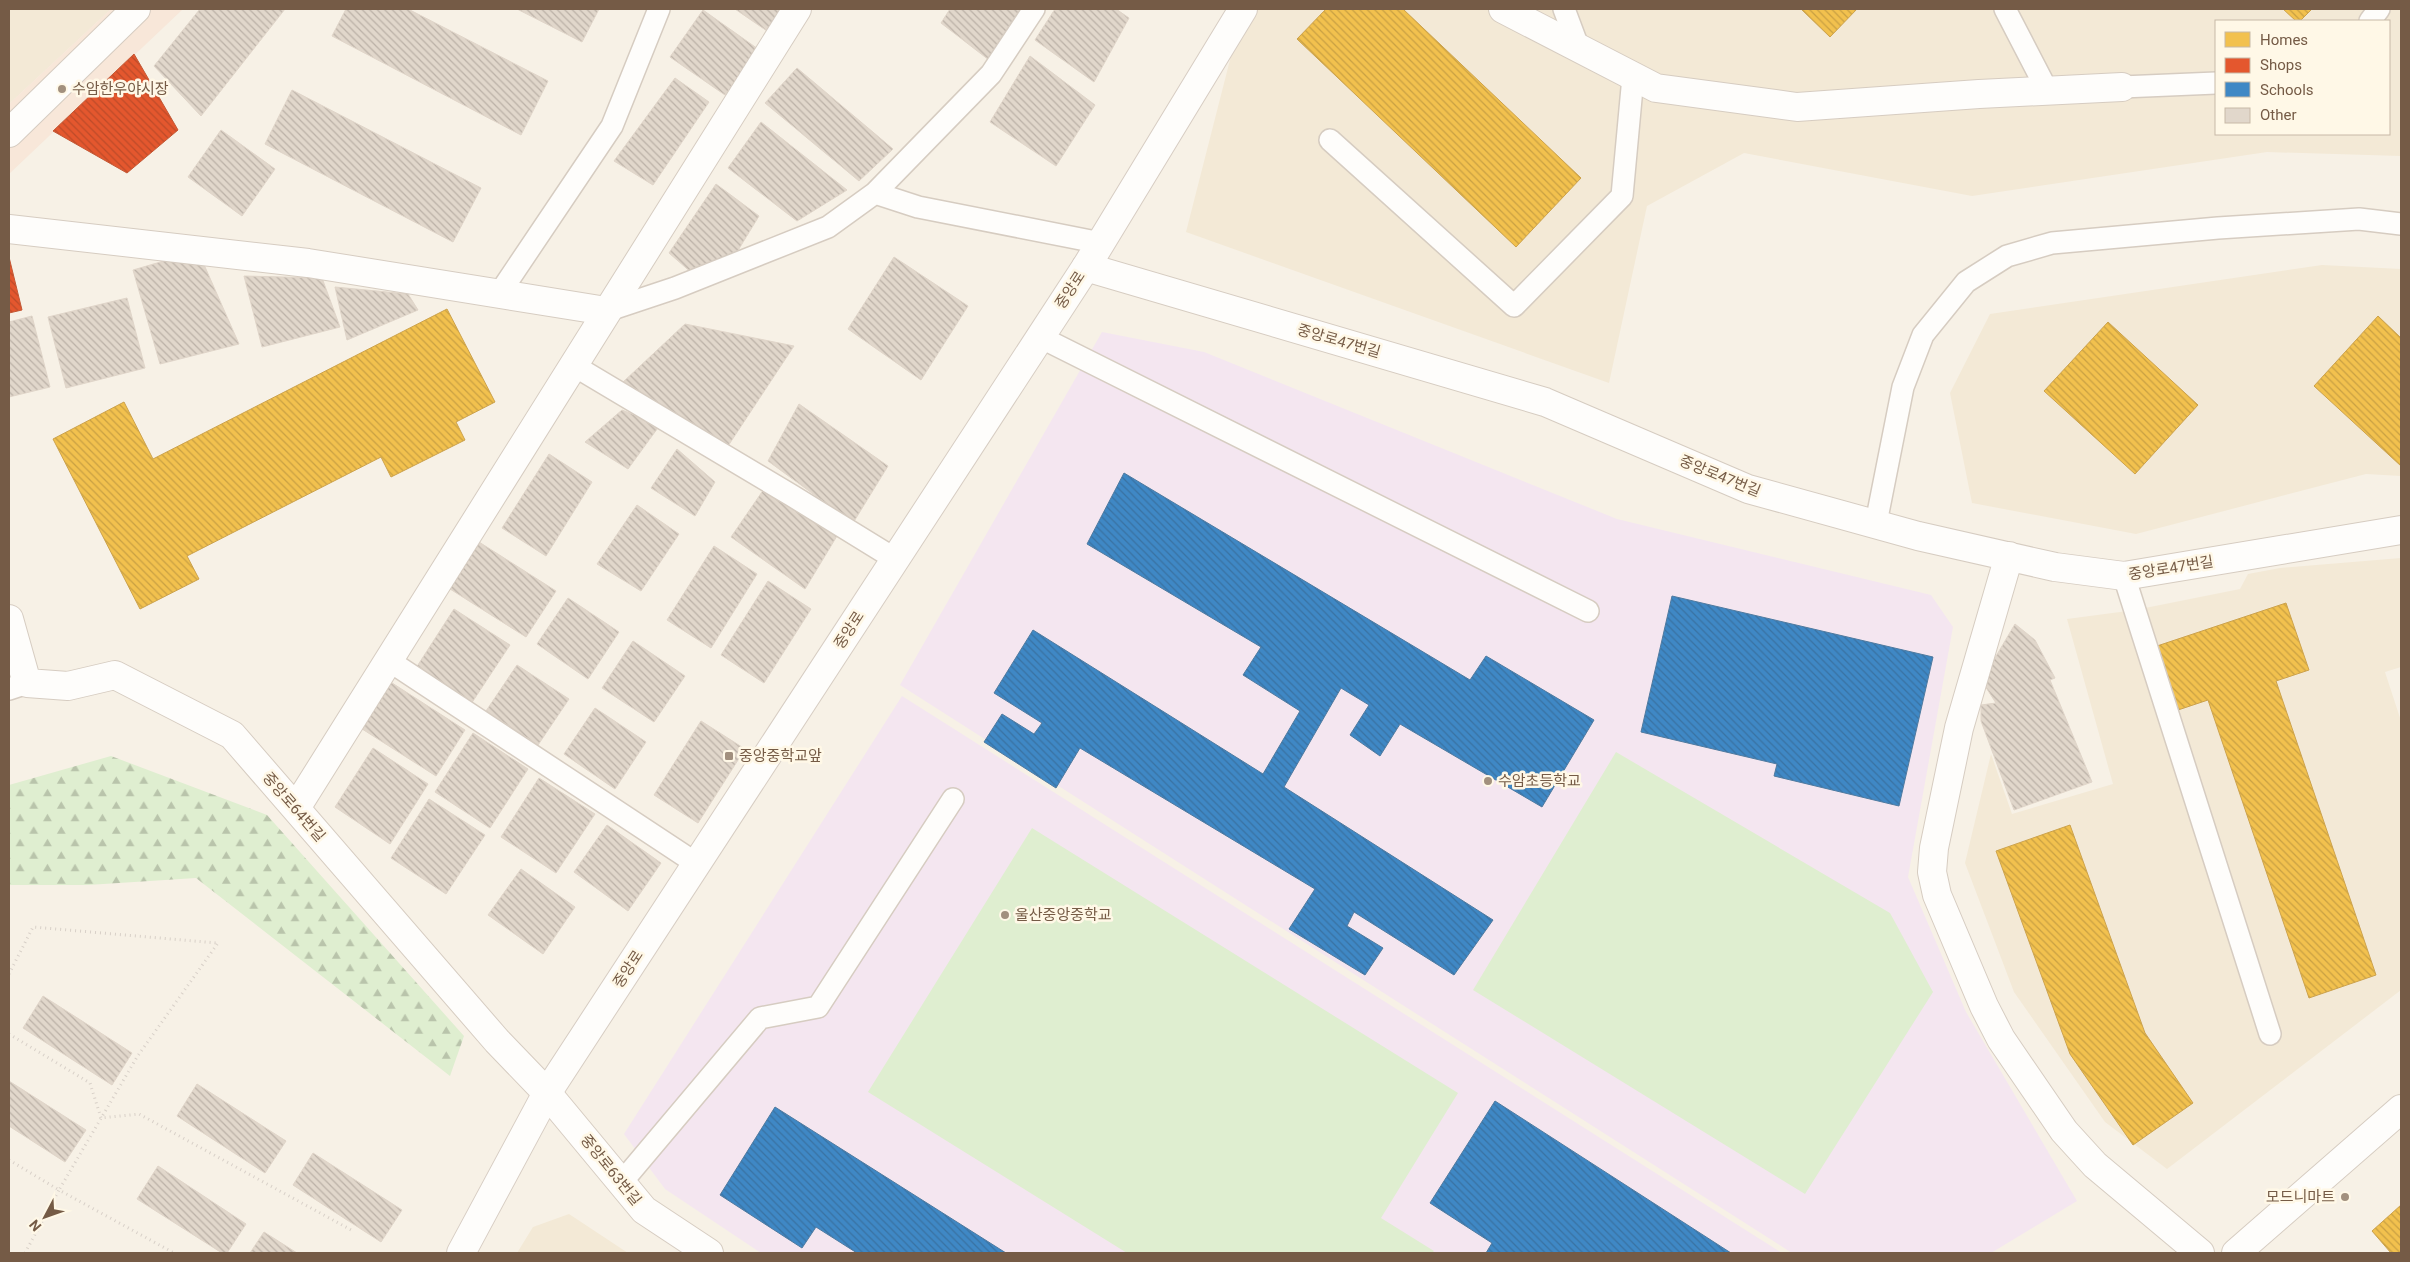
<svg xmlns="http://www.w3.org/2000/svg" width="2410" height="1262" font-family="Roboto,'Noto Sans KR',sans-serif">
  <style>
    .residential { fill: #f3e9d6; fill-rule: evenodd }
    .commercial { fill: #f8e7d9 }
    .education { fill: #f4e6f0 }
    .forest { fill: url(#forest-firs) }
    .pitch { fill: #dfeed0 }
    .homes { fill: url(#homes-back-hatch); stroke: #cca24c }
    .shops { fill: url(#shops-back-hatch); stroke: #c35835 }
    .schools { fill: url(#schools-back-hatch); stroke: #4f7a9f }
    .building { fill: url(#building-back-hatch); stroke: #e0d5c9 }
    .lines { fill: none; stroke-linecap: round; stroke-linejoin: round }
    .service-casing { stroke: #d6ccc1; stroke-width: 24 }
    .minor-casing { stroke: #d6ccc1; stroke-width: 30 }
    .secondary-casing { stroke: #d7cdc3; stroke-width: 30 }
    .path { stroke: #d8d0c8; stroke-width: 3; stroke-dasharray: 1 4; stroke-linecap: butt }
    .service { stroke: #fefdfb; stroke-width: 21 }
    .minor { stroke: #fefdfb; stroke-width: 28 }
    .secondary { stroke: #fefdfb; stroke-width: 28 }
    .poi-dot { fill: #a2907e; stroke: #fff8e7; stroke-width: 2 }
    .labels { text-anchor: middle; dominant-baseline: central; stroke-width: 5; stroke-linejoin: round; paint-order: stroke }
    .poi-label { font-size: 15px; fill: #755b46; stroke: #fff8e7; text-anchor: start }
    .street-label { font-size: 15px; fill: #755b46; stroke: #fff8e7 }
  </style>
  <defs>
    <pattern id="forest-firs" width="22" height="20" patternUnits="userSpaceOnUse" patternTransform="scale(1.25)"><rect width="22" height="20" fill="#dfeed0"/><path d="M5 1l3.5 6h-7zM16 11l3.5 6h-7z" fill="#b9c4ab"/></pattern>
    <pattern id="homes-back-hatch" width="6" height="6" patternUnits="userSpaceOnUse" patternTransform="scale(1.25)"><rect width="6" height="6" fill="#f2c14e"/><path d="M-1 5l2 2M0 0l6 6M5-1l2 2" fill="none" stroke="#c9a043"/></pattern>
    <pattern id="shops-back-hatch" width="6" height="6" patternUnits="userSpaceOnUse" patternTransform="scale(1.25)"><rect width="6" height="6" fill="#e4572e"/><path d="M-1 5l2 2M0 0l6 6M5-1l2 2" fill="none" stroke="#bd4b29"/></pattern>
    <pattern id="schools-back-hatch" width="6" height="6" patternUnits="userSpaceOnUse" patternTransform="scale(1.25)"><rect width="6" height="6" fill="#3f88c5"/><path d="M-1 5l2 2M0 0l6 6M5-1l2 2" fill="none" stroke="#3972a2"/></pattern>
    <pattern id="building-back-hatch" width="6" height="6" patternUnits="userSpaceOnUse" patternTransform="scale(1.25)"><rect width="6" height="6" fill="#e1d7cb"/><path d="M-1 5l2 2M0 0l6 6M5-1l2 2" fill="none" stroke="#bbb1a7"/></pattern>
  </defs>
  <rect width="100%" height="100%" fill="#f7f1e6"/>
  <!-- residential -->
  <path class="residential" d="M9 9H111L9 104Z
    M1243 9H2401V156L2267 152 1972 196 1744 153 1647 206 1609 383 1186 232ZM2216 21H2389V134H2216Z
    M2322 265 2401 269V476L2366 474 2136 534 1972 503 1950 393 1990 314Z
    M2401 558V667L2385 672 2401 721V990L2167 1169 2105 1122 2014 992 1965 863 1991 754 2012 814 2113 784 2067 619 2135 610 2240 589 2248 574 2280 568Z
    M569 1214 628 1253H517L533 1227Z"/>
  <!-- commercial -->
  <path class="commercial" d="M111 9H183L9 174V104Z"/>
  <!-- education -->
  <path class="education" d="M1102 332 1204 352 1617 519 1931 595 1953 627 1908 877 1966 1012 2077 1201 1991 1253H1792L900 685Z
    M902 696 1782 1253H761L665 1189 624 1134Z"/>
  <!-- forest -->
  <path class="forest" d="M111 756 267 815 464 1036 450 1076 196 878 88 885H9V785Z"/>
  <!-- pitch -->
  <path class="pitch" d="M1616 752 1890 913 1933 992 1805 1194 1473 990Z
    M1032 828 1458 1093 1381 1218 1434 1251 1432 1253H1127L868 1092Z"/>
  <!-- homes -->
  <path class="homes" d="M1326 9H1403L1581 178 1516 247 1297 39Z
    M1801 9H1857L1830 37Z
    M2283 9H2312L2300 21H2296Z
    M447 309 495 402 456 422 465 440 391 477 381 457 187 556 199 579 140 609 53 439 124 402 153 459Z
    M2378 316 2401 338V466L2314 386Z
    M2108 322 2198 405 2135 474 2044 391Z
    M2286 603 2309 670 2276 681 2376 975 2309 998 2208 700 2172 712 2151 648Z
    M2070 825 2145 1033 2193 1103 2133 1145 2070 1054 1996 851Z
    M2401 1205V1253H2391L2372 1231Z"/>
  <!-- shops -->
  <path class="shops" d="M134 54 178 130 127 173 53 131Z
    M9 257 22 310 9 313Z"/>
  <!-- schools -->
  <path class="schools" d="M1124 473 1470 680 1486 656 1594 720 1542 807 1400 724 1380 756 1350 735 1369 705 1341 688 1284 787 1493 920 1454 975 1354 912 1347 926 1383 948 1365 975 1289 929 1315 889 1080 748 1056 788 984 742 1002 714 1034 734 1042 723 994 693 1033 630 1263 774 1300 711 1243 675 1261 647 1087 544Z
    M1672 596 1933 657 1899 806 1774 776 1777 764 1641 732Z
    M1495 1101 1731 1253H1486L1492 1243 1430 1203Z
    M775 1107 1006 1253H857L816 1227 802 1248 720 1195Z"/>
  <!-- building -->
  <path class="building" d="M200 9H285L201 116 154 66Z
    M346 9H408L548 81 521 135 332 36Z
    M517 9H599L582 42Z
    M735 9H787L770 33Z
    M950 9H1026L989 60 941 23Z
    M1055 9H1116L1129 18 1094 82 1035 40Z
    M703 10 758 49 725 95 670 57Z
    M1030 56 1095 105 1056 166 990 122Z
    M797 68 893 149 859 181 765 103Z
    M675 78 709 102 653 185 614 161Z
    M292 90 481 188 453 242 265 144Z
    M761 122 847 190 797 221 728 168Z
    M221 130 275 169 242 216 188 177Z
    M716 184 759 216 734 257 693 274 669 253Z
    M198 251 239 344 160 364 133 270Z
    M894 257 968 306 921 380 848 329Z
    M244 276 322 278 340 327 262 347Z
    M335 287 408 294 418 310 347 340Z
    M127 298 145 368 66 388 48 317Z
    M32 316 50 387 9 397V322Z
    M685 324 794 346 726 449 622 383Z
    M799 404 888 466 853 523 768 461Z
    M622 410 660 425 628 469 585 442Z
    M677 449 715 482 695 516 651 488Z
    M549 454 592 482 546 556 502 528Z
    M764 489 840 531 805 589 731 537Z
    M637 505 679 534 641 591 597 564Z
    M479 542 556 591 526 637 450 589Z
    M714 546 757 574 711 648 667 620Z
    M768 581 811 609 764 683 721 655Z
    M568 598 619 632 588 679 537 644Z
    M454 609 510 645 471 704 416 668Z
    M2015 624 2035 640 2055 678 2050 680 2092 782 2014 810 1981 721V705L1996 703 1985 686 1992 663Z
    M633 641 685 676 654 722 602 688Z
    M517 665 569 699 538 745 486 711Z
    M389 681 465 730 436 776 359 727Z
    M595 708 646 742 615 789 564 754Z
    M701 721 745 749 698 823 654 795Z
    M473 733 528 769 490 828 435 792Z
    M373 748 428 784 390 844 335 807Z
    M539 778 595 814 556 873 501 837Z
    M429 799 485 835 446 894 391 858Z
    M607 825 661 863 628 911 574 872Z
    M521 869 575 907 543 954 488 915Z
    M43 996 132 1053 112 1085 23 1028Z
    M9 1081 86 1130 65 1162 9 1126Z
    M197 1084 286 1141 265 1173 177 1116Z
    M313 1153 402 1210 381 1242 293 1185Z
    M158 1166 246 1224 227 1253H222L137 1199Z
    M264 1232 297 1253H250Z"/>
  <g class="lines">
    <defs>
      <path id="service" d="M1564 9 1579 49
        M2005 9 2047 90
        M2370 21 2379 9
        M2122 87 2216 83
        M1330 140 1514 306 1622 196 1633 77
        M875 193 918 207 1101 243
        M499 294 612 126 659 9
        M606 311 675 288 828 227 875 193 991 74 1034 9
        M1040 337 1588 611
        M573 365 791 495 895 559
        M1876 523 1903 387 1923 335 1966 282 2007 256 2052 243 2218 228 2359 219 2401 224
        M2124 576 2270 1034
        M388 660 697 864
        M9 689 27 683
        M621 1183 760 1018 818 1007 953 799"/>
      <path id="minor" d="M1503 9 1656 88 1797 107 1979 94 2122 87
        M9 133 136 9
        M9 229 308 263 606 311
        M1086 267 1545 402 1748 489 1918 536 2055 567 2124 576 2401 530
        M2009 556 1959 728 1934 848 1932 872 1937 895 1984 1006 2001 1039 2064 1131 2095 1165 2200 1253
        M9 619 27 683 68 686 115 675 232 735 497 1041 547 1093 644 1210 709 1253
        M296 808 797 9
        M2236 1253 2401 1109"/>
      <path id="secondary" d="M461 1253 547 1093 1086 267 1243 9"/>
    </defs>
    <!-- service casing -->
    <use href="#service" class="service-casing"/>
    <!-- minor casing -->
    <use href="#minor" class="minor-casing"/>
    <!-- secondary casing -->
    <use href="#secondary" class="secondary-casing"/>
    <!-- path -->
    <path class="path" d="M9 974 33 927 217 943
      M9 1034 90 1083 101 1118 139 1114 353 1231
      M9 1160 59 1190 137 1057 218 943
      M25 1253 59 1190 174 1253"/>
    <!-- service -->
    <use href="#service" class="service"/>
    <!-- minor -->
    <use href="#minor" class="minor"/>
    <!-- secondary -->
    <use href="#secondary" class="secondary"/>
  </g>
  <!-- markers -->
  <g class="poi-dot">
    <circle cx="62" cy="89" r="5"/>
    <rect x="724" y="751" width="10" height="10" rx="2.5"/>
    <circle cx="1488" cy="781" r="5"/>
    <circle cx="1005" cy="915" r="5"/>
    <circle cx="2345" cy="1197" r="5"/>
  </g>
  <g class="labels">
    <!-- poi labels -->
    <g class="poi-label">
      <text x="72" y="89">수암한우야시장</text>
      <text x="739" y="756">중앙중학교앞</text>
      <text x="1498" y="781">수암초등학교</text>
      <text x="1015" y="915">울산중앙중학교</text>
      <text x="2335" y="1197" text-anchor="end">모드니마트</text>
    </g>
    <!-- street labels -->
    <g class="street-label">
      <text transform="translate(1070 290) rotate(-57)">중앙로</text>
      <text transform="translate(1339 341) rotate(16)">중앙로47번길</text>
      <text transform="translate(1720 476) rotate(22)">중앙로47번길</text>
      <text transform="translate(2171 568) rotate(-9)">중앙로47번길</text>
      <text transform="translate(849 630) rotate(-57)">중앙로</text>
      <text transform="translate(294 807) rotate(49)">중앙로64번길</text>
      <text transform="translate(628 969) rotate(-57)">중앙로</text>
      <text transform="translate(611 1170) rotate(51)">중앙로63번길</text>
    </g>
  </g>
  <!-- border -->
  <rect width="2410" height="1262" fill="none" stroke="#755b46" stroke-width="20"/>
  <!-- legend -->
  <rect x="2215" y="20" width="175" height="115" fill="#fff8e7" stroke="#c8b9a7"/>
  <rect x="2225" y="32" width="25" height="15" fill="#f2c14e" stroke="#c8b9a7"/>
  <text x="2260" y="45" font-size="15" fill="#755b46">Homes</text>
  <rect x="2225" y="58" width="25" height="15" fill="#e4572e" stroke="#c8b9a7"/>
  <text x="2260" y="70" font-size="15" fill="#755b46">Shops</text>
  <rect x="2225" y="82" width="25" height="15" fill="#3f88c5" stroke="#c8b9a7"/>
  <text x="2260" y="95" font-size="15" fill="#755b46">Schools</text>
  <rect x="2225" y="108" width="25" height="15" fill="#e1d7cb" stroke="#c8b9a7"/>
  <text x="2260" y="120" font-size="15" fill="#755b46">Other</text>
  <!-- north arrow -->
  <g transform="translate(45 1217) rotate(229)" stroke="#fff8e7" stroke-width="4" paint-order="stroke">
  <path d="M0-4L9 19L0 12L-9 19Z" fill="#755b46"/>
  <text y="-8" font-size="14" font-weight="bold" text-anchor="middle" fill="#755b46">N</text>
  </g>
</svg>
